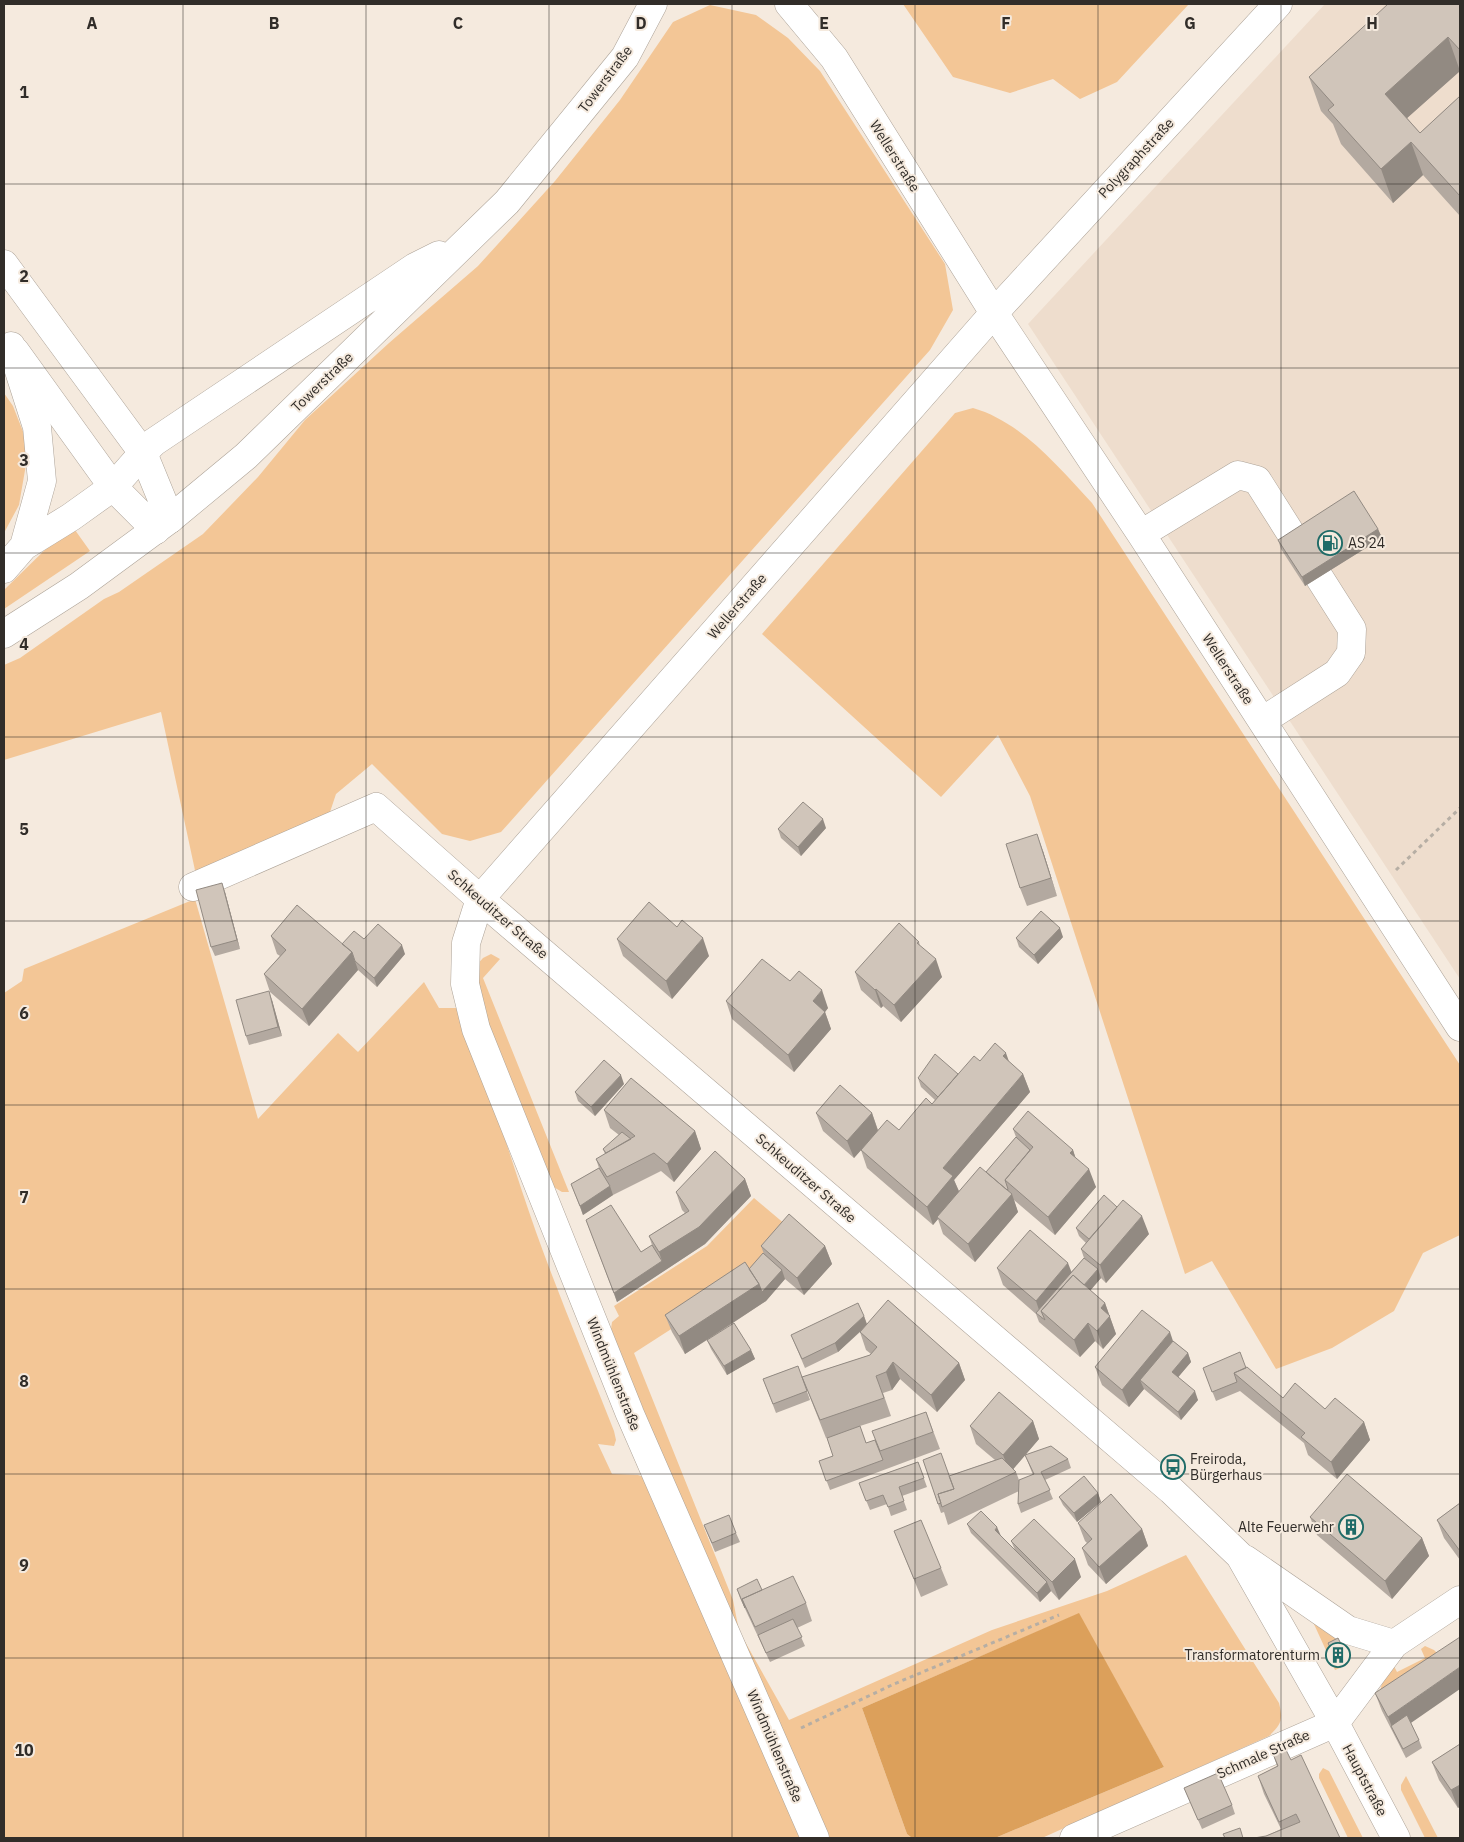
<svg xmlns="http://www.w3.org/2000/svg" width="1464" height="1842" font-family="'IBM Plex Sans',sans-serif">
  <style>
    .built { fill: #eeddcd }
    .green { fill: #f3c696 }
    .water { fill: #dca05b }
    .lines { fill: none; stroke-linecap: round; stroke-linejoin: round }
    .minor-casing { stroke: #ada398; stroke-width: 29 }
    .major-casing { stroke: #ada398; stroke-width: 29 }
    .highway-casing { stroke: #ada398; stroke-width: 29 }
    .path { stroke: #b6aea4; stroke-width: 3; stroke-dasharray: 4 4; stroke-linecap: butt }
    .minor { stroke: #fff; stroke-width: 28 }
    .major { stroke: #fff; stroke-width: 28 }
    .highway { stroke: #fff; stroke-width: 28 }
    .wall { fill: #b3a9a0 }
    .shaded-wall { fill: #928a82 }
    .building { fill: #d0c5ba; stroke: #928a82 }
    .grid { fill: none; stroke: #312d29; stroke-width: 1; stroke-opacity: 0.55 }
    .labels { text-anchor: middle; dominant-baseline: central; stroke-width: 4; stroke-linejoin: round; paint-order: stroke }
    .street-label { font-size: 14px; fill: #312d29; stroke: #f5eade }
    .poi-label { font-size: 14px; fill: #312d29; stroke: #f5eade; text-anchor: start }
    .grid-label { font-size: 16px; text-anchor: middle; font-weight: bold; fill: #312d29; stroke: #f5eade; stroke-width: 4; stroke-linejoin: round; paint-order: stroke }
  </style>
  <rect width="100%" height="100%" fill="#f5eade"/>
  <!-- built -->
  <path class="built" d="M1325 4H1460V979L1028 324Z"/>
  <!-- green -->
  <path class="green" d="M903 4H1189L1117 82 1080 99 1053 79 1010 93 953 77Z
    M710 5 756 15 788 38 820 71 945 264 953 310 930 350 501 832 470 841 442 834 372 764 336 794 329 815 196 875 161 712 4 760V665L20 658 104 599 119 592 203 534 258 477 305 420 389 343 478 266 555 181 620 100 673 22Z
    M4 393 13 406 29 447 19 505 4 533Z
    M973 408C1022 422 1058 467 1092 503L1460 1065V1235L1423 1253 1394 1311 1332 1348 1276 1369 1212 1261 1185 1274 1030 796 998 735 941 797 762 634 955 413Z
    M75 530 90 551 4 609V590L54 541Z
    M195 899 258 1119 338 1033 358 1052 424 982 439 1008H462C488 1083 510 1158 536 1232 560 1299 588 1365 614 1431L616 1440 614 1446 598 1444 612 1474 638 1475 647 1478 804 1838H4V993L22 981 24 969Z
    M491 954 500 959 483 978 569 1192H562L552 1186 482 1014 475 967 483 958Z
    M754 1198 792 1230 749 1279 634 1353 733 1600 739 1631 789 1720 992 1630 1107 1591 1186 1555 1279 1703C1283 1719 1282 1724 1269 1736L1042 1838H995L1164 1767 1078 1614 862 1708 907 1834 912 1838H826L685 1519 611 1329 612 1322 619 1316 614 1306 707 1246Z
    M1313 1622C1328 1632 1349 1639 1349 1659L1340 1668 1335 1670Z
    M1425 1646 1434 1650 1448 1664 1380 1707C1379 1687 1381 1681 1394 1666L1397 1672 1425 1658 1421 1649Z
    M1323 1768 1329 1771 1363 1838H1348L1319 1778V1774Z
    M1406 1776 1438 1838H1425L1401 1790V1785Z"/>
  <!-- water -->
  <path class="water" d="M1079 1613 1164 1767 995 1838H912L907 1834 862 1708Z"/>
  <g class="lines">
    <defs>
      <path id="minor" d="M789 4 834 58 994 313 1141 534 1460 1027
        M143 453 154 442 415 267 439 255
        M170 519 246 456 507 202 625 57 653 4
        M1141 534 1238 475 1257 480 1295 540
        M1262 721 1337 673 1351 653 1352 629 1319 577
        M193 887 376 807 480 899 1171 1490 1240 1556 1335 1723 1396 1838
        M1394 1644 1460 1600
        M815 1838 630 1414 476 1029 465 984 466 943 480 899 994 313 1278 4
        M1074 1838 1335 1723 1394 1644 1348 1630 1245 1559"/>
      <path id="major" d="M4 264 143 453 170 519
        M15 351 113 487 156 530"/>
      <path id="highway" d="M11 346 37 427 42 481 24 546
        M4 569 24 546 71 517 113 487 143 453
        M4 634 79 586 170 519"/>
    </defs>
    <!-- minor casing -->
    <use href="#minor" class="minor-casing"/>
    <!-- major casing -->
    <use href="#major" class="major-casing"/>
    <!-- highway casing -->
    <use href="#highway" class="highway-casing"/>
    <!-- path -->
    <path class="path" d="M1396 870 1460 808
      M801 1728 894 1684 1059 1615"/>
    <!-- minor -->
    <use href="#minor" class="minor"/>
    <!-- major -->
    <use href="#major" class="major"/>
    <!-- highway -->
    <use href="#highway" class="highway"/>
  </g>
  <!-- wall -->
  <path class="wall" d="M1460 4V71L1407 118 1420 133 1460 96V216L1423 175 1393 203 1341 144 1333 124 1321 111 1309 77Z
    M1378 529 1382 538 1305 586 1281 549 1278 540Z
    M826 828 801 856 781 838 778 829Z
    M1043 851 1057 896 1027 906 1020 888Z
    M225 892 240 949 215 956 211 947Z
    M271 936 342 944 364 939 405 954 377 987 358 970 309 1026 270 992 264 974 280 956 277 954Z
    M1063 937 1038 964 1019 947 1016 938Z
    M617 939 709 956 672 999 623 956Z
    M919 942 920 946 942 977 901 1022 883 1006 881 1008 861 990 855 972Z
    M790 981 828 1008 825 1012 831 1029 794 1072 732 1019 726 1001Z
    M272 1000 282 1036 249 1045 246 1036Z
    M980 1061 1009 1062 1023 1074 1030 1092 954 1180 959 1191 986 1172 1016 1137 1013 1129 1073 1150 1075 1157 1096 1187 1055 1235 1014 1200 1018 1212 975 1262 943 1234 938 1219 933 1225 867 1168 861 1150 854 1158 823 1131 816 1113H872L878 1130H899L932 1104 935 1100 921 1087 918 1078 958 1074Z
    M624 1084 595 1116 578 1101 575 1092Z
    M604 1110 695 1131 701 1149 674 1182 661 1171 613 1195 583 1215 571 1184 599 1168 596 1159 605 1154 603 1149 619 1135 610 1128Z
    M745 1179 751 1196 705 1244 617 1302 586 1220 641 1252 652 1245 649 1236 685 1213 682 1210 676 1192Z
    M1076 1228 1149 1234 1106 1283 1101 1278 1090 1290 1105 1303 1116 1334 1103 1349 1095 1341 1080 1357 1039 1322 1036 1314 1003 1285 997 1268 1071 1272 1084 1258 1081 1249 1086 1243 1079 1236Z
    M761 1246H825L832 1264 804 1295 785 1279 766 1301 709 1339 751 1350 755 1359 727 1375 711 1349 707 1340 685 1354 672 1332 665 1315 749 1269 764 1254Z
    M864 1316 867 1324 959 1363 965 1380 937 1412 900 1379 892 1390 883 1393 891 1416 860 1426 866 1443 875 1440 926 1412 940 1449 830 1490 819 1461 833 1456 827 1438H826L802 1377 870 1355 871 1354 866 1350 860 1332 838 1352 805 1368 791 1335Z
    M1173 1341 1188 1353 1191 1362 1178 1377 1198 1400 1181 1420 1144 1389 1129 1407 1102 1385 1095 1367Z
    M798 1366 810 1400 776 1413 763 1379Z
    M1203 1368H1246L1283 1398 1325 1409 1364 1422 1370 1440 1337 1479 1308 1455 1304 1443 1240 1391 1216 1401Z
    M1033 1421 1039 1439 1013 1469 1016 1472 1019 1480 1033 1475 1025 1455 1068 1459 1071 1468 1045 1480 1053 1499 1021 1513 1018 1504 1019 1491 948 1525 944 1512 941 1513 923 1460 949 1476 995 1460 976 1444 970 1426Z
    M918 1462 927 1487 902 1496 907 1510 891 1516 887 1504 870 1510 859 1483Z
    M1098 1493 1101 1502 1077 1522 1063 1505 1059 1497Z
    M1460 1503V1560L1444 1538 1437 1520Z
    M1310 1517 1422 1538 1429 1556 1392 1599 1317 1535Z
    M1078 1523 1142 1529 1148 1546 1106 1584 1088 1565 1082 1548 1087 1543 1085 1541Z
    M967 1524 1001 1536 1015 1550 1011 1541 1081 1577 1059 1600 1051 1591 1040 1602 971 1533Z
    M704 1525 736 1533 740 1542 715 1552Z
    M894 1531 941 1568 948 1585 921 1597Z
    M737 1589 762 1590 806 1603 812 1621 797 1628 805 1646 770 1662 740 1598Z
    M1328 1643 1343 1648 1346 1657 1336 1662 1331 1652Z
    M1375 1693 1411 1723 1419 1740 1422 1748 1406 1758 1382 1711Z
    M1460 1744 1458 1808 1439 1780 1432 1762Z
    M1273 1754 1291 1760 1340 1838 1266 1836 1281 1829 1264 1794 1258 1776 1277 1766Z
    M1184 1788 1232 1805 1235 1814 1202 1829Z"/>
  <!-- shaded-wall -->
  <path class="shaded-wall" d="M1448 37 1460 71 1397 127 1385 94Z
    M1411 142 1423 175 1393 203 1381 169Z
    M1378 529 1382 538 1305 586 1302 577Z
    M823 819 826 828 801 856 798 847Z
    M1037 834 1043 851 1057 896 1051 878Z
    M222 883 225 892 240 949 237 940Z
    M1060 928 1063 937 1038 964 1034 955Z
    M703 938 709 956 672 999 666 981Z
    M402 945 405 954 377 987 374 978Z
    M352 952 358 970 309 1026 302 1009Z
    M936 959 942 977 901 1022 894 1005Z
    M876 989 883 1006 881 1008 875 990Z
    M822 990 828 1008 825 1012 831 1029 794 1072 788 1055 813 1001Z
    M269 991 272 1000 282 1036 278 1027Z
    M1006 1053 1012 1070 1003 1056Z
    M1023 1074 1030 1092 954 1180 960 1194 937 1217 938 1219 933 1225 927 1207 943 1168Z
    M621 1075 624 1084 595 1116 591 1107Z
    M872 1113 878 1131 854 1158 847 1141Z
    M695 1131 701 1149 674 1182 667 1164Z
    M1073 1150 1079 1168 1070 1153Z
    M1089 1169 1096 1187 1055 1235 1048 1217Z
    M745 1179 751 1196 705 1244 617 1302 614 1293 662 1261 659 1252Z
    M610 1186 613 1195 583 1215 580 1206Z
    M1008 1189 1010 1196 1012 1194 1018 1212 975 1262 968 1244Z
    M1142 1216 1149 1234 1106 1283 1100 1265Z
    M825 1246 832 1264 804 1295 797 1278Z
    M1068 1263 1075 1281 1041 1311 1044 1317 1042 1319 1036 1301Z
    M1098 1269 1101 1278 1084 1298 1081 1289Z
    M782 1270 785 1279 766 1301 685 1354 679 1336 759 1284Z
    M1105 1303 1116 1334 1103 1349 1097 1331 1101 1308Z
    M864 1316 867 1325 838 1352 835 1343Z
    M1088 1323 1095 1341 1080 1357 1074 1340Z
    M1170 1332 1176 1350 1140 1380 1144 1389 1129 1407 1122 1390Z
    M751 1350 755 1359 727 1375 724 1366Z
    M1188 1353 1191 1362 1175 1381 1172 1372Z
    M893 1362 900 1379 892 1390 886 1372Z
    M959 1363 965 1380 937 1412 931 1395Z
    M1195 1391 1198 1400 1181 1420 1178 1412Z
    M1033 1421 1039 1439 1010 1473 1003 1455Z
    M1364 1422 1370 1440 1337 1479 1331 1462Z
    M1098 1493 1101 1502 1077 1522 1074 1513Z
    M997 1527 1001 1536 995 1530Z
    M1142 1529 1148 1546 1106 1584 1099 1567Z
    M1422 1538 1429 1556 1392 1599 1385 1581Z
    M1075 1559 1081 1577 1059 1600 1052 1582Z
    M1047 1582 1051 1591 1040 1602 1037 1593Z
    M1460 1667V1689L1395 1734 1388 1717Z
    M1460 1785V1807L1458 1808 1451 1790Z"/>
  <!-- building -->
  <path class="building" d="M1388 4H1460V50L1448 37 1385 94 1420 133 1460 96V196L1411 142 1381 169 1328 110 1334 105 1309 77Z
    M1354 491 1378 529 1302 577 1278 540Z
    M803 802 823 819 798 847 778 829Z
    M1037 834 1051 878 1020 888 1006 844Z
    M222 883 237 940 211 947 196 890Z
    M649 902 677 927 682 920 703 938 666 981 617 939Z
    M297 905 352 952 302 1009 264 974 286 950 271 936Z
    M1041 911 1060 928 1034 955 1016 938Z
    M899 923 919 942 917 943 936 959 894 1005 876 989 875 990 855 972Z
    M378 924 402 945 374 978 355 961 352 952 342 944 354 931 364 939Z
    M762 959 790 981 799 971 822 990 813 1001 825 1012 788 1055 726 1001Z
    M269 991 278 1027 246 1036 236 1000Z
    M995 1043 1006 1053 1003 1056 1023 1074 943 1168 953 1176 927 1207 861 1150 887 1120 899 1130 926 1098 932 1104 974 1056 980 1061Z
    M935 1054 958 1074 938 1097 918 1078Z
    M604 1060 621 1075 591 1107 575 1092Z
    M631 1078 695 1131 667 1164 654 1153 607 1177 596 1159 635 1136 604 1110Z
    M840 1085 872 1113 847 1141 816 1113Z
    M1028 1111 1073 1150 1070 1153 1089 1169 1048 1217 1005 1180 1033 1147 1013 1129Z
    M622 1132 631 1139 606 1153 603 1149Z
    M1016 1137 1030 1150 1005 1180 1008 1189 1007 1190 986 1172Z
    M715 1151 745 1179 699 1227 659 1252 649 1236 689 1211 676 1192Z
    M980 1167 1012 1194 968 1244 937 1217Z
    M599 1168 610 1186 580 1206 571 1184Z
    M1104 1195 1117 1207 1089 1239 1076 1228Z
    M1123 1200 1142 1216 1100 1265 1081 1249Z
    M611 1205 641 1252 652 1245 662 1261 614 1293 586 1220Z
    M789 1214 825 1246 797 1278 761 1246Z
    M1030 1230 1068 1263 1036 1301 997 1268Z
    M763 1253 782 1270 762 1292 759 1284 749 1269Z
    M1084 1258 1098 1269 1084 1285 1073 1275 1041 1311 1045 1320 1036 1313Z
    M745 1262 759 1284 679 1336 665 1315Z
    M1073 1275 1105 1303 1101 1308 1110 1316 1097 1331 1088 1323 1074 1340 1041 1311Z
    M888 1300 959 1363 931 1395 893 1362 886 1372 876 1376 884 1398 820 1420 802 1377 870 1355 877 1347 860 1332Z
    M858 1303 864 1316 835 1343 802 1359 791 1335Z
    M1142 1310 1170 1332 1122 1390 1095 1367Z
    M734 1323 751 1350 724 1366 707 1340Z
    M1173 1341 1188 1353 1172 1372 1195 1391 1178 1412 1140 1380Z
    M1240 1352 1246 1368 1234 1373 1237 1382 1212 1392 1203 1368Z
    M798 1366 807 1391 773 1404 763 1379Z
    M1247 1367 1283 1398 1295 1383 1325 1409 1335 1398 1364 1422 1331 1462 1301 1437 1305 1433 1234 1373Z
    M999 1392 1033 1421 1003 1455 970 1426Z
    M926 1412 933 1432 880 1451 872 1431Z
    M860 1426 866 1443 875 1440 883 1460 826 1481 819 1461 833 1456 827 1438Z
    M1051 1446 1068 1459 1041 1472 1050 1490 1018 1504 1019 1480 1034 1474 1025 1455Z
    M941 1453 954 1489 938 1494 941 1503 938 1504 923 1460Z
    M1002 1458 1016 1472 942 1507 938 1494 954 1489 949 1476Z
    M918 1462 924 1478 899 1487 904 1501 888 1507 883 1495 866 1501 859 1483Z
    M1347 1474 1422 1538 1385 1581 1310 1517Z
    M1084 1476 1098 1493 1074 1513 1059 1497Z
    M1111 1494 1142 1529 1099 1567 1082 1548 1092 1539 1078 1523Z
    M1460 1503V1551L1437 1520Z
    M981 1511 997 1527 995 1530 1047 1582 1037 1593 967 1524Z
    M729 1515 736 1533 712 1543 704 1525Z
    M1034 1519 1075 1559 1052 1582 1011 1541Z
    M921 1520 941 1568 914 1579 894 1531Z
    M793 1576 806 1603 755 1627 742 1599Z
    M757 1579 762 1590 742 1599 745 1608 737 1589Z
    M793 1619 802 1637 766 1653 758 1635Z
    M1460 1637V1667L1388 1717 1375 1693Z
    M1338 1638 1343 1648 1333 1653 1328 1643Z
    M1407 1715 1419 1740 1403 1749 1391 1726Z
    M1460 1744V1785L1451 1790 1432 1762Z
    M1285 1748 1291 1760 1301 1755 1340 1838H1254L1266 1836 1300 1822 1296 1814 1279 1822 1258 1776 1278 1766 1273 1754Z
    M1218 1773 1232 1805 1198 1820 1184 1788Z
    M1240 1828 1243 1838H1225L1223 1834Z"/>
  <!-- grid -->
  <path class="grid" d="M183 4V1838M366 4V1838M549 4V1838M732 4V1838M915 4V1838M1098 4V1838M1281 4V1838M4 184H1460M4 368H1460M4 553H1460M4 737H1460M4 921H1460M4 1105H1460M4 1289H1460M4 1474H1460M4 1658H1460"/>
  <!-- icons -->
  <defs>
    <symbol id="fuel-ring" viewBox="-11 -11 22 22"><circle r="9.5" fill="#f5eade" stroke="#1f6b67" stroke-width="1.5"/><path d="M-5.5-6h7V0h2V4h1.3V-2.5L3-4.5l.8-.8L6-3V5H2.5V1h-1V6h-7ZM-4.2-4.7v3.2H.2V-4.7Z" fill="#1f6b67"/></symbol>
    <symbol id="bus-ring" viewBox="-11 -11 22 22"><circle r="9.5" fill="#f5eade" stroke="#1f6b67" stroke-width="1.5"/><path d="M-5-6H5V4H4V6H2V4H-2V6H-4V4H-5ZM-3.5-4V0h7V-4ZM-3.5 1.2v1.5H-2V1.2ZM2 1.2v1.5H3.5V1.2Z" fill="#1f6b67"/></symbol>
    <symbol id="building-ring" viewBox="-11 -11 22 22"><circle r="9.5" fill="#f5eade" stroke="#1f6b67" stroke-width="1.5"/><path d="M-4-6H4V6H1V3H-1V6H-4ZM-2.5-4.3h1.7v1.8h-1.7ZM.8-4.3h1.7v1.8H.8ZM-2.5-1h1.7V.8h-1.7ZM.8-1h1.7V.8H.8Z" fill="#1f6b67"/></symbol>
  </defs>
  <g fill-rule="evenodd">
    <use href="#fuel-ring" x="1316" y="529" width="28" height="28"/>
    <use href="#bus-ring" x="1159" y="1453" width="28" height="28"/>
    <use href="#building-ring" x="1337" y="1513" width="28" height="28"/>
    <use href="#building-ring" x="1324" y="1641" width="28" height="28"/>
  </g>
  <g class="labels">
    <!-- street labels -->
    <g class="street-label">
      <text transform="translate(605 79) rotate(-53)">Towerstraße</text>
      <text transform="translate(895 156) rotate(58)">Wellerstraße</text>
      <text transform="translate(1136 158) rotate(-47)">Polygraphstraße</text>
      <text transform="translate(322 382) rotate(-44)">Towerstraße</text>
      <text transform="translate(737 606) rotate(-49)">Wellerstraße</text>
      <text transform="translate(1228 669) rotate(57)">Wellerstraße</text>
      <text transform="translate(498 914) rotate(41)">Schkeuditzer Straße</text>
      <text transform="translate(806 1178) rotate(41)">Schkeuditzer Straße</text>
      <text transform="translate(614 1374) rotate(68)">Windmühlenstraße</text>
      <text transform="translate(775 1746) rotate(67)">Windmühlenstraße</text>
      <text transform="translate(1263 1754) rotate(-24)">Schmale Straße</text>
      <text transform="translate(1365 1780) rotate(62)">Hauptstraße</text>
    </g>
    <!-- poi labels -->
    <g class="poi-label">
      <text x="1348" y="543">AS 24</text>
      <text x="1190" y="1459">Freiroda,<tspan x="1190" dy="16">Bürgerhaus</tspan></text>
      <text x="1334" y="1527" text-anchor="end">Alte Feuerwehr</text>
      <text x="1320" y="1655" text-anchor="end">Transformatorenturm</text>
    </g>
  </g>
  <g class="grid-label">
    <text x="92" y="29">A</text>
    <text x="274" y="29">B</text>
    <text x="458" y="29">C</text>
    <text x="641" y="29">D</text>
    <text x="824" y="29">E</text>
    <text x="1006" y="29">F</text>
    <text x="1190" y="29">G</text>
    <text x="1372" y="29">H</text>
    <text x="24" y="98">1</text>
    <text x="24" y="282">2</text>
    <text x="24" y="466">3</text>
    <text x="24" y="650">4</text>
    <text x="24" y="835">5</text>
    <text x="24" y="1019">6</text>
    <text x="24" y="1203">7</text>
    <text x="24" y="1387">8</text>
    <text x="24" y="1571">9</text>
    <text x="24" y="1756">10</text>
  </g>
  <!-- border -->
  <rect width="1464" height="1842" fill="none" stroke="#312d29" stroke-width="10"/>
</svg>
